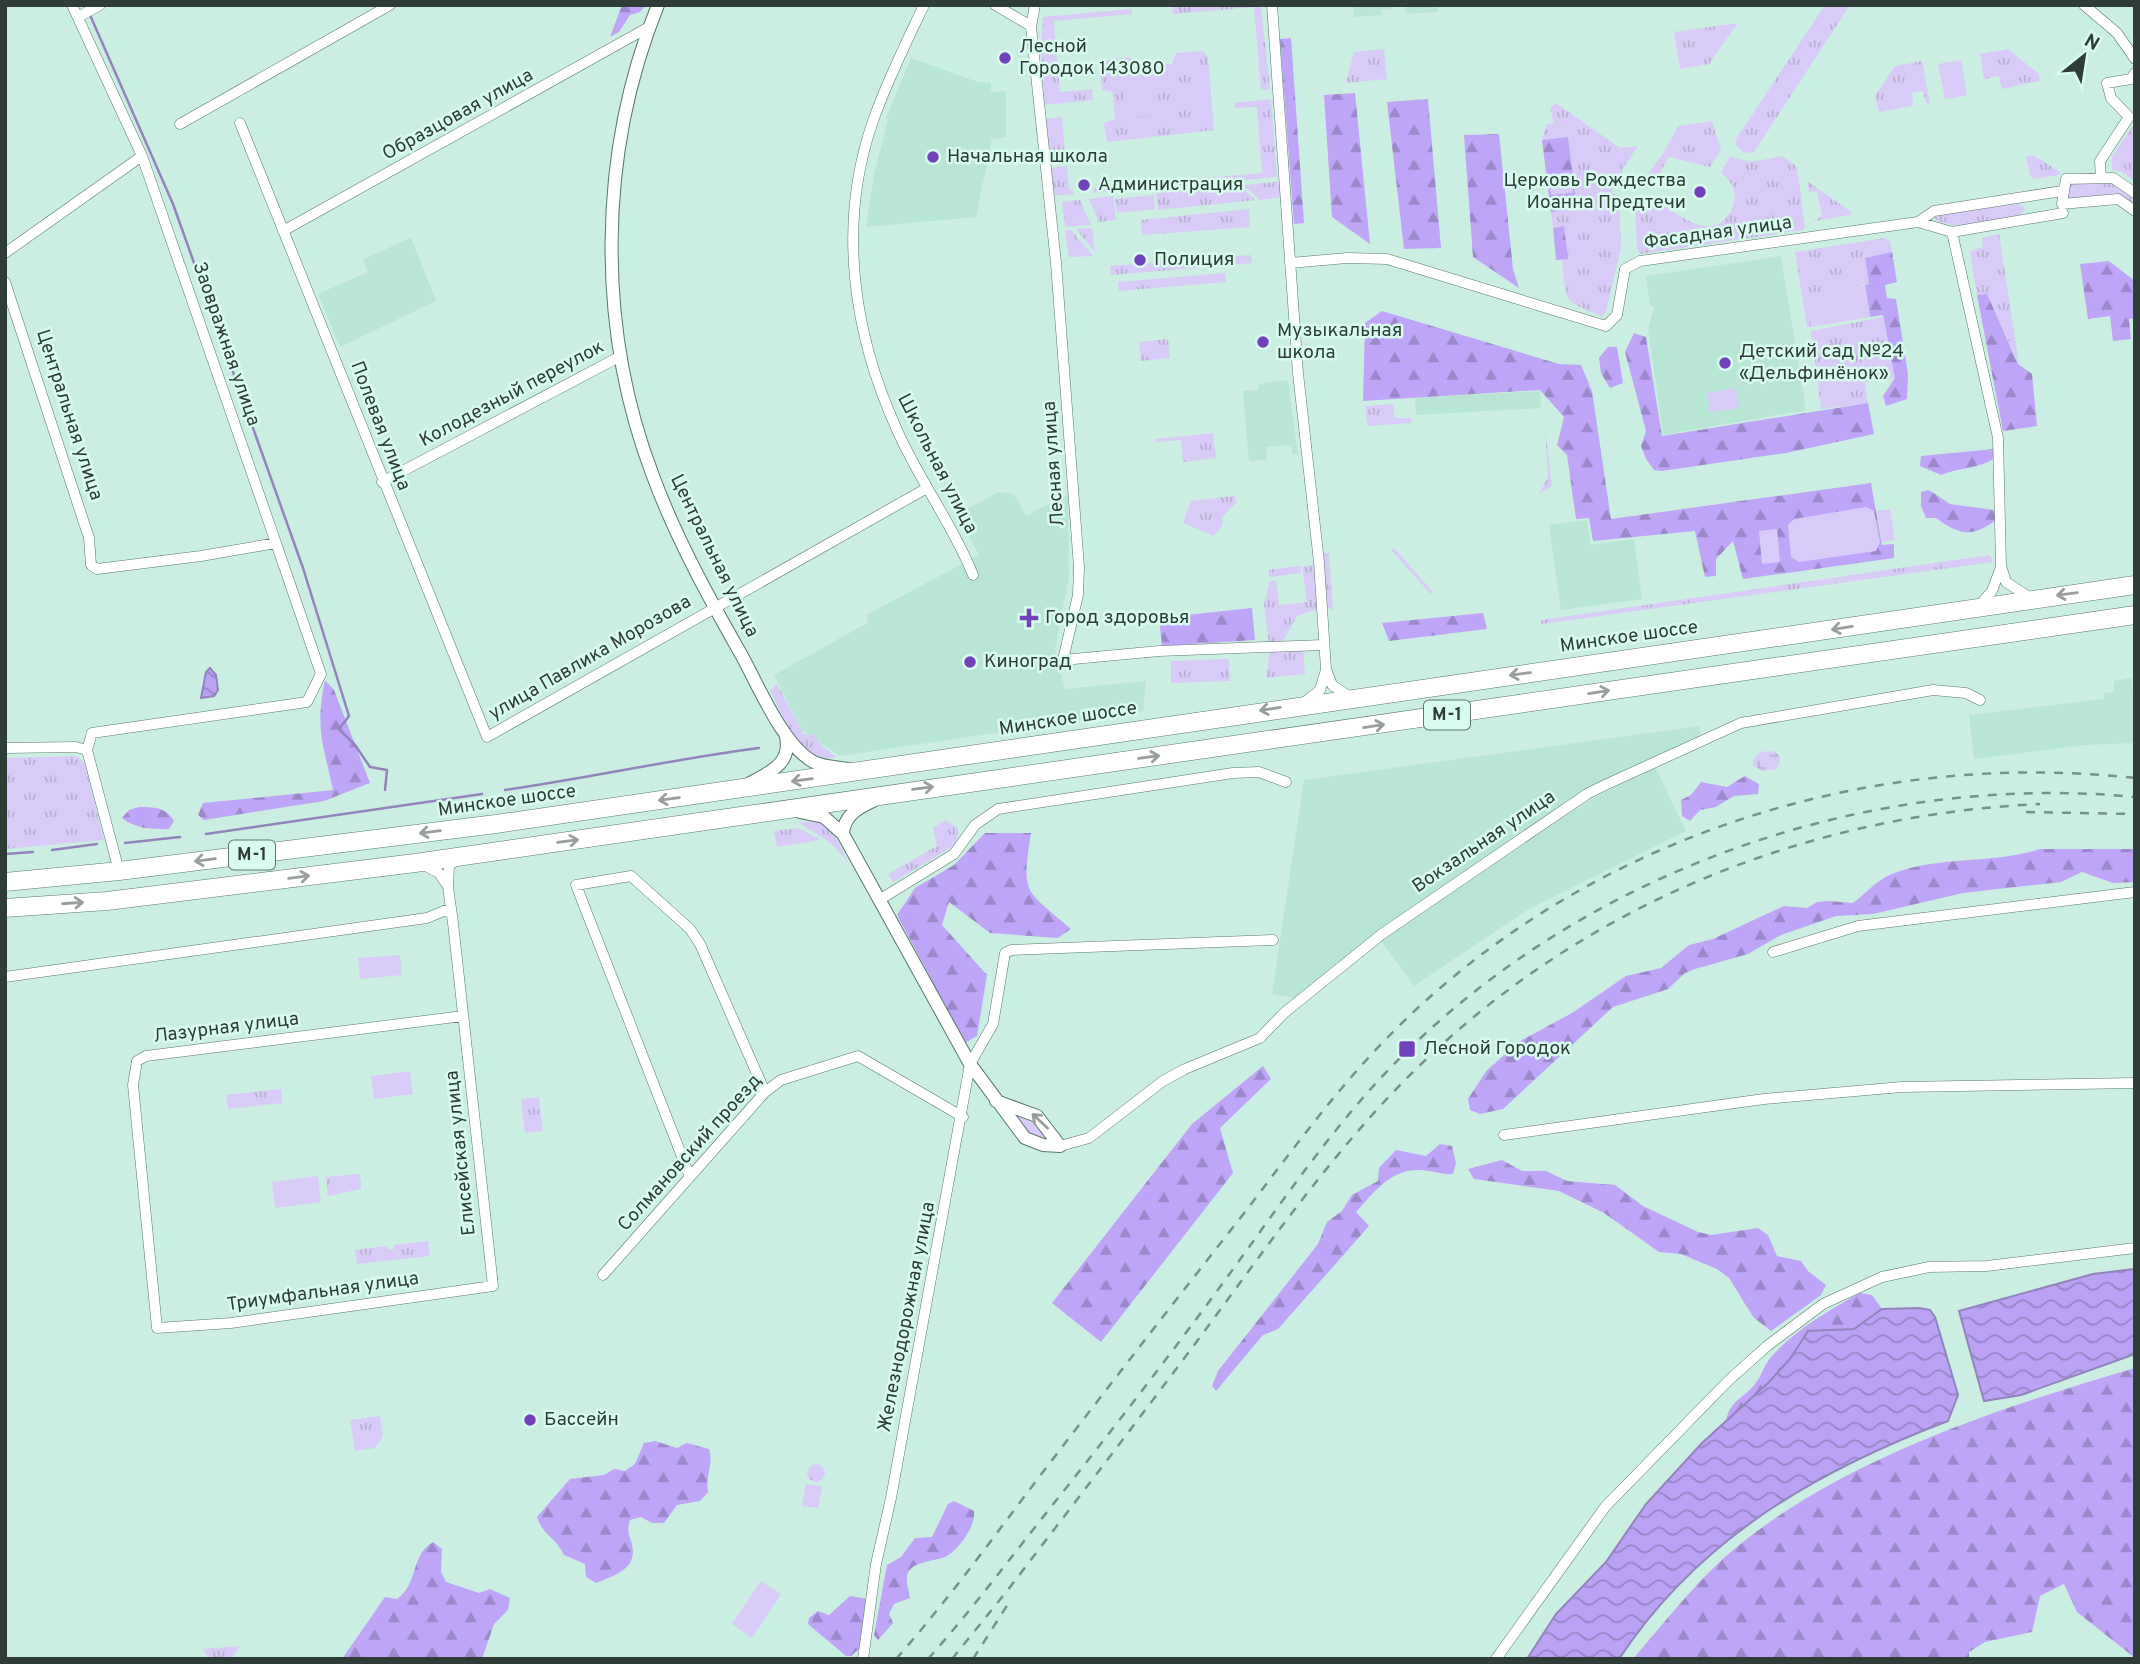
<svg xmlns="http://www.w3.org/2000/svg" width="2140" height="1664" font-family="Overpass,sans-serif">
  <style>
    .built { fill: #b9e5d5 }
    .grass { fill: url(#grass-tufts) }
    .forest { fill: url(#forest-firs) }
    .wetland { fill: url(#wetland-marsh) }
    .pitch { fill: #d8cbf7 }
    .water { fill: url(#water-waves); stroke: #9284bc; stroke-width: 2 }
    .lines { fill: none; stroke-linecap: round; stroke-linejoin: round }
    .stream { stroke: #9284bc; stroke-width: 2.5 }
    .street-casing { stroke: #57776c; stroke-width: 11 }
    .secondary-casing { stroke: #57776c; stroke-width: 14 }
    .highway-casing { stroke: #57776c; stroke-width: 19 }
    .street { stroke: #fff; stroke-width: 10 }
    .secondary { stroke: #fff; stroke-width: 12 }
    .highway { stroke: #fff; stroke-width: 18 }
    .rail { stroke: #799189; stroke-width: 2.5; stroke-dasharray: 9 9; stroke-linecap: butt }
    .oneway { stroke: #979e9c }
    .poi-dot { fill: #7242ba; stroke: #d8fbef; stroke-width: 2.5 }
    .labels { text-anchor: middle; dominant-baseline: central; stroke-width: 5; stroke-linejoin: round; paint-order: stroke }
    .shield { fill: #d8fbef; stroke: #62766f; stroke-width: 2 }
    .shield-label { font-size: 18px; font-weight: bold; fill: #2f3d38 }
    .poi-label { font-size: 19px; fill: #2f3d38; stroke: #d8fbef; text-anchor: start }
    .street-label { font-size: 19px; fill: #2f3d38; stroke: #d8fbef }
  </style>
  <defs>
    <pattern id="grass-tufts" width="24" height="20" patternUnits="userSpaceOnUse" patternTransform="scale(1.75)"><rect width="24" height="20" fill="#d8cbf7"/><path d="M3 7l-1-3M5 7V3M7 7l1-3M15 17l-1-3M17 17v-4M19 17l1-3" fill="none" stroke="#baafd4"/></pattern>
    <pattern id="forest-firs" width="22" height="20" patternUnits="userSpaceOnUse" patternTransform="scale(1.75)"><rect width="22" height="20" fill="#bfa5f8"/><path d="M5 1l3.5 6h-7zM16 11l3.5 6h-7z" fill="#9c88ca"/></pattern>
    <pattern id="wetland-marsh" width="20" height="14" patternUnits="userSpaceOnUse" patternTransform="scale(1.75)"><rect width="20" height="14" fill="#d8cbf7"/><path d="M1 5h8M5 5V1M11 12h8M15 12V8" fill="none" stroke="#baafd4"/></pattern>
    <pattern id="water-waves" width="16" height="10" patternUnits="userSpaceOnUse" patternTransform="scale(1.75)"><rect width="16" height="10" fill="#bca2f5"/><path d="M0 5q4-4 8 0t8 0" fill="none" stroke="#9985c7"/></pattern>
  </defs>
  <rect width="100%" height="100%" fill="#cbeee2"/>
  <!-- built -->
  <path class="built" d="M1353 5H1393L1394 9 1382 10 1383 15 1354 17Z
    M1405 5H1438V12L1406 14Z
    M911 58 978 82 991 83V92L1006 91V137L992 139 976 217 866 227 874 175 888 120 886 118Z
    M411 238 436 301 340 347 318 294 368 272 363 259Z
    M1781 256 1806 410 1663 435 1648 329 1654 307 1650 306 1646 276Z
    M1288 380 1298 455 1292 454 1291 445 1266 447 1267 460 1249 461 1243 391 1258 390V384Z
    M1540 391 1541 408 1416 415 1415 398Z
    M999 492 1014 494 1026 516 1068 494 1069 577 1055 649 1065 689 1146 681 1143 711 840 756 802 730 774 675 869 622 866 615 979 555 957 514Z
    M1587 520 1591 545 1634 539 1642 599 1561 610 1549 525Z
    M2132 678 2135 743 2085 745 1974 759 1969 715 2104 699V693L2114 692V681Z
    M1700 726V737L1581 792 1388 923 1294 998 1272 994 1304 780Z
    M1655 767 1686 831 1527 910 1414 986 1381 941 1588 801Z"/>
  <!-- grass -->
  <path class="grass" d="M1172 5H1261L1270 89 1261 90 1254 7 1173 14Z
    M1825 5H1850L1754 152 1744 153 1736 145V139Z
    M1132 9V14L1054 21 1060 92 1092 89 1093 100 1045 105 1041 58 1043 17Z
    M1738 23 1709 64 1680 69 1674 32Z
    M1384 49 1387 79 1346 83 1354 52Z
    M2008 49 2039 74 2040 81 2002 89 1999 76 1984 79 1980 54Z
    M1203 51 1208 57 1214 130 1107 142 1104 123 1115 119 1113 92 1102 90 1100 68 1103 61 1128 57 1134 60 1137 67 1172 64 1176 53Z
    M1922 61 1930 103H1926L1923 91 1912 93 1913 106 1879 112 1875 96 1895 66Z
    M1271 99 1277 177 1094 193V188L1262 173 1257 107 1235 108 1234 103Z
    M1556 103 1620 148 1638 146 1622 170V178L1615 177 1612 193 1619 195 1621 248 1606 312 1602 316C1561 300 1567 303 1562 260L1567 259 1563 226 1553 228 1551 212 1577 208 1568 137 1542 140 1546 125 1554 123 1550 108Z
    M1062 117 1065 155 1048 156 1044 119Z
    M1712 121 1721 150 1710 167 1669 157 1651 187 1638 188 1664 152 1678 126Z
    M2135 123V181L2120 171 2112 170V156Z
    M2033 155 2060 172 2059 175 2034 179 2030 175 2026 156Z
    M1782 156 1797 167 1805 227 1803 230 1640 254 1637 248 1635 208 1654 200C1668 208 1687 223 1703 226 1723 230 1738 208 1734 190 1733 184 1726 178 1721 172L1730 157 1752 162Z
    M1067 166 1069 188 1075 194 1052 196 1049 168Z
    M1285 181 1286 197 1260 200 1243 185Z
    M1807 181 1850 211 1851 215 1814 221 1822 216 1817 191 1809 192Z
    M2113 182 2135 197V207L2119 195 2067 200 2070 183Z
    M1238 185 1256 200 1158 210 1156 193Z
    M1154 195 1155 209 1117 213 1115 199Z
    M1113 196 1116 220 1099 222 1089 199Z
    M1080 200 1091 225 1065 227 1062 202Z
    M2019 204 2025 208 2021 215C1998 220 1955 234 1934 218L1946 213Z
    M1249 209 1250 227 1142 235 1141 220Z
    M1092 228 1095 252 1076 229Z
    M1065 230H1071L1093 256 1069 257Z
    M1999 234 2019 364 1987 295H1977L1970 251 1983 247 1982 238Z
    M1885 238 1890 241 1892 252 1865 258 1869 284 1806 295 1811 327H1807L1795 252Z
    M1251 255 1252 263 1111 275 1110 266Z
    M1225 273 1226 282 1119 291 1118 282Z
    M1883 317 1895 378 1865 382 1868 403 1821 409 1811 331Z
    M1168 339 1170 358 1141 361 1139 342Z
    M1393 404 1395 418H1411L1412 423 1368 426 1365 406Z
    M1545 427 1552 486 1539 494 1548 478Z
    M1213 433 1216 458 1183 462 1181 440 1156 442V439Z
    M1234 496 1237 502 1222 517 1223 524 1214 536 1183 523 1191 501Z
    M1394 548 1433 592 1431 594 1391 550Z
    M1323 553 1329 554 1333 610 1326 607Z
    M1990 555 1993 562 1541 624 1542 620Z
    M1315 565 1318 609 1297 616 1282 643 1269 644 1264 604 1270 581 1276 580 1279 605 1307 602 1302 567Z
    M1300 566 1301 573 1269 577V570Z
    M1270 649 1303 651 1305 674 1266 678Z
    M1229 659 1230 681 1171 683V661Z
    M777 684 804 734 815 735 821 745 836 757C799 765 785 718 770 691Z
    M73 756 80 758 85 765 104 840 5 849V758Z
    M813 820C833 822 840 848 849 863L831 843 799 823Z
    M945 820 958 828 957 840 951 848 893 882 888 874 937 846 933 828Z
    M798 828 821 840 777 847 774 831Z
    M281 1089 282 1103 228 1109 226 1095Z
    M539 1097 543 1131 525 1133 521 1099Z
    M1009 1107 1032 1116 1049 1141 1029 1135Z
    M360 1174 361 1189 328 1196 326 1177Z
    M428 1241 430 1256 357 1264 355 1250 387 1246 388 1250 394 1249V1245Z
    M380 1416 383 1436 375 1448 355 1451 350 1420Z
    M807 1473a9 9 0 1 1 18 0a9 9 0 1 1-18 0Z
    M806 1484 822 1486 818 1508 802 1506Z
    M240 1646 232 1659H209L203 1649Z"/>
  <!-- forest -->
  <path class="forest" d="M622 5H646L640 12 630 15 619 32 610 37Z
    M1291 38 1304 223 1294 224 1280 39Z
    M1355 93 1370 244 1332 217 1324 95Z
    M1428 99 1441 248 1404 249 1387 102Z
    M1499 134 1513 269 1519 288 1473 257 1464 135Z
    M1568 137 1577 209 1551 212 1542 140Z
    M1564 226 1568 259 1556 260 1553 228Z
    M1892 252 1897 282 1885 285 1887 298 1896 299 1908 374 1907 399 1886 406 1883 396 1895 378 1883 315 1870 317 1865 285 1869 284 1865 258Z
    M2109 261 2135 281V318L2129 319 2131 339 2113 341 2110 316 2088 319 2080 264Z
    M1987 294 2018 364 2032 374 2037 426 2003 431 1977 295Z
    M1382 311 1559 364 1581 365 1592 391 1611 519 1871 483 1882 545 1894 544V558L1743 579 1733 541 1716 559V576L1705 577 1695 531 1593 541 1589 518 1576 519 1567 455 1557 445 1564 417 1540 390 1363 401 1365 323Z
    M1634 333 1646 337 1662 436 1868 403 1874 434 1786 453 1662 471 1654 470 1646 459 1641 446 1646 431 1625 352Z
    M1608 347H1617L1623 383 1610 388 1601 373 1599 358Z
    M1994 449 1995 458C1979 469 1960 467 1941 475L1920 466 1921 456Z
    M1929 490 1950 504 1994 510 1996 520C1972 538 1959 535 1936 518H1926L1921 506V492Z
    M1252 608 1255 640 1162 646 1159 618Z
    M1483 613 1487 629 1389 641 1382 623Z
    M325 680 334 690 370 783 324 801 204 820 198 815 203 803 333 790C323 743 315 729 325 680Z
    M1745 776 1759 784 1758 794 1734 796 1716 807 1700 810 1690 821 1682 816 1681 800 1691 795 1701 782 1727 787Z
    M139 807C154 807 166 807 174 821L169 829C152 829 135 829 122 818L129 810Z
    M985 833H1031C1021 896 1025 889 1071 929L1058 938 990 933 949 902 942 925 987 975 977 1036 965 1043 897 915 915 888 954 865Z
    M2040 849H2135V882L2113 883 2082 872 2061 882 1963 893 1873 914 1836 916 1781 935 1748 954 1695 969 1685 973 1668 989 1613 1007 1503 1109 1480 1114 1470 1110 1468 1099 1487 1070 1522 1040 1572 1013 1626 976 1661 968 1689 945 1713 939 1784 906 1807 908 1817 902 1829 901 1853 903C1865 894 1878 879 1892 874 1940 855 1992 865 2040 849Z
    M1263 1066 1271 1079 1220 1128 1233 1173 1101 1342 1052 1303 1192 1124Z
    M1440 1144 1452 1146 1456 1163 1453 1174C1441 1175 1431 1170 1419 1170 1391 1169 1373 1193 1356 1212L1369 1226 1278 1329 1263 1335 1216 1391 1212 1386 1218 1371 1318 1244 1327 1222 1342 1211 1352 1195 1378 1181 1379 1168 1396 1150 1426 1156Z
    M1502 1160 1522 1171H1546L1567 1181 1615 1185 1643 1206 1698 1232 1711 1235 1758 1228 1768 1235 1777 1256 1801 1261 1808 1271 1826 1285 1821 1295 1771 1331 1754 1318 1729 1278 1717 1269 1681 1254 1659 1252 1604 1213 1559 1191 1474 1179 1468 1169Z
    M1860 1293 1872 1295 1882 1309 1854 1329 1808 1331 1790 1359 1768 1383 1726 1421C1730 1400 1743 1399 1755 1384 1762 1376 1764 1364 1772 1356 1796 1329 1828 1311 1860 1293Z
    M2135 1368V1658L2077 1612 2064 1584 2040 1596 2032 1632 1985 1642 1969 1652V1659H1633C1663 1624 1692 1587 1726 1556 1837 1460 1996 1409 2135 1368Z
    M655 1441 677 1448 687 1443 709 1449C714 1464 705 1476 708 1492L700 1501 677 1505 664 1523H652L641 1517 630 1520C627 1529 628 1532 631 1541 640 1568 616 1575 596 1583L586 1577 585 1564 564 1555C557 1539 542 1534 537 1517L570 1479 604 1475 614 1469 625 1471 635 1464 644 1443Z
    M954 1501 974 1511C976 1526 958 1551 945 1557 935 1561 916 1561 909 1571 904 1577 909 1590 910 1598L894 1604 889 1614 893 1623 878 1640 874 1635 887 1565 901 1557 915 1538 932 1537 948 1504Z
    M433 1542 442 1549 441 1572 446 1582 479 1593 490 1589 510 1598 508 1610 494 1624 482 1659H342L385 1597 397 1599C420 1582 409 1557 433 1542Z
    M850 1596 867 1599 860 1648 851 1656H846L808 1624 809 1618 818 1611 829 1615Z"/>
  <!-- wetland -->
  <path class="wetland" d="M1773 751 1779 755 1780 764 1776 769 1762 771 1753 765V760L1760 752Z"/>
  <!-- pitch -->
  <path class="pitch" d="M1961 60 1967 95 1945 99 1938 64Z
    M1150 72 1152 116 1125 117 1122 73Z
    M1210 88 1212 109 1179 111 1177 91Z
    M1570 172 1573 193 1551 195 1549 175Z
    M1865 285 1870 317 1811 327 1806 295Z
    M1736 388 1739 408 1710 412 1707 393Z
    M1866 507 1874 511 1880 542 1876 551 1799 562 1791 557 1788 525 1794 519Z
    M1890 509 1895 540 1882 542 1877 511Z
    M1777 529 1780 562 1762 564 1759 531Z
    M400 955 402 975 360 979 358 958Z
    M410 1071 413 1094 374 1099 371 1076Z
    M318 1176 321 1202 275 1208 272 1182Z
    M761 1581 781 1594 752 1638 732 1624Z"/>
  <!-- water -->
  <path class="water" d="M210 668 216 675 218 690 214 696 201 698 206 672Z
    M2135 1269V1354L2021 1395 1984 1401 1959 1311 2093 1274Z
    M1919 1308 1930 1310 1935 1317 1958 1395 1948 1421C1816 1471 1698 1539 1619 1659H1527L1556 1614 1606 1562 1646 1504 1702 1443 1768 1383 1790 1359 1808 1331 1854 1329 1882 1309Z"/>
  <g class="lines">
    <!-- stream -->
    <path class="stream" d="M90 15 173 204 303 568 349 716 339 729 355 745 370 767 387 770 385 790
      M505 790C590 778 673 759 759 748
      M206 834 482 794
      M125 843 180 837
      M52 850 97 844
      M5 854 33 852"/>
    <defs>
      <path id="street" d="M72 5 142 156 276 543
        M924 5C906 43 887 81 873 121 837 224 853 333 897 430 919 480 953 525 973 575
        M995 5 1031 26
        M1035 5 1031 27 1056 263 1079 567 1078 595 1063 660 1159 651 1323 645
        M1272 5 1298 373 1319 562 1326 669 1332 685 1350 697
        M2084 5 2117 33 2135 59
        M78 17 100 5
        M240 123 487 737 927 488
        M180 124 390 5
        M2101 178 2100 161 2129 117 2111 98 2107 83 2131 79 2135 73
        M2135 193 2113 178 2066 179 2062 204 2118 199 2135 211
        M1918 222 1934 211 2062 191
        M283 231 649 27
        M1952 232 1998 438 2001 566 2006 582 2032 599
        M5 253 142 156
        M1290 263 1347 258 1387 259 1606 326 1617 315 1625 269 1640 261 1918 222 1952 232 2063 213
        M5 282 89 538 91 565 97 569 201 556 276 543 321 674 307 702 92 733 87 750 119 871
        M382 482 621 356
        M1978 607 1992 591 2001 567
        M1305 702 1320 690 1325 673
        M5 748 76 747 87 750
        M457 859 449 866 448 887 453 923 493 1286 231 1323 157 1328 133 1085 137 1061 146 1056 463 1016
        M422 864 439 873 447 885
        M879 900 954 854 975 825 998 809 1233 773 1259 772 1286 782
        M1773 952 1858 926 2135 892
        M5 977 427 918 451 908
        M1504 1135 1764 1099 1902 1087 2135 1083
        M1060 1146 1089 1138 1163 1081 1185 1069 1260 1038 1284 1013 1382 934 1587 794 1605 785 1741 723 1933 690 1966 693 1980 700
        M690 1177 576 885 631 876 690 929 700 944 765 1092
        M603 1275 765 1092 781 1080 858 1056 963 1117
        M863 1659 876 1564 891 1498 970 1064 993 1024 1005 953 1011 950 1273 940
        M1496 1659 1605 1507 1728 1381 1767 1346 1823 1304 1882 1277 1929 1267 1987 1266 2135 1248"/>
      <path id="secondary" d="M658 5C598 153 596 327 653 476 676 538 709 598 742 656 758 685 785 750 816 763 825 767 838 767 848 769
        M750 783C771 772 794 762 785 733
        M800 812 824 817 843 834 970 1064 1025 1138 1043 1145 1060 1146 1037 1116 996 1101
        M843 834C844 816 857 808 873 801"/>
      <path id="highway" d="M5 882 119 871 496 824 2135 585
        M5 908 107 901 415 863 2135 615"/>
    </defs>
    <!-- street casing -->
    <use href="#street" class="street-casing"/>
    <!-- secondary casing -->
    <use href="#secondary" class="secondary-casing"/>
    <!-- highway casing -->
    <use href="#highway" class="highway-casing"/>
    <!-- street -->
    <use href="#street" class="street"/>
    <!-- secondary -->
    <use href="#secondary" class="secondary"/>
    <!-- highway -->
    <use href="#highway" class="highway"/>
    <!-- rail -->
    <path class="rail" d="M2026 812 2135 814
      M896 1659C950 1598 997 1532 1046 1468 1112 1382 1178 1297 1245 1212 1291 1152 1335 1091 1388 1037 1580 840 1864 748 2135 778
      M928 1659C970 1612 1008 1561 1047 1512 1106 1438 1164 1363 1220 1287 1268 1222 1314 1153 1368 1092 1555 881 1855 770 2135 797
      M952 1659 1007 1591C1075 1502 1143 1414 1209 1325 1271 1241 1332 1154 1405 1080 1574 908 1802 815 2040 804
      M973 1659 1008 1604"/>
  </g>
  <!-- one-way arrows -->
  <defs><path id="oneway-shaft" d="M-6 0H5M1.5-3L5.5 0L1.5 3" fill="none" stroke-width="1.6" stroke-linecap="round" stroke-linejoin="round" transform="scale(1.75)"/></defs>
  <g class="oneway">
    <use href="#oneway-shaft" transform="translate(2067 594) rotate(172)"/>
    <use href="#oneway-shaft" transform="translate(1842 628) rotate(171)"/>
    <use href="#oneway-shaft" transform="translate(1520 674) rotate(172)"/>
    <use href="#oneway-shaft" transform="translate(1599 692) rotate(-9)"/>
    <use href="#oneway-shaft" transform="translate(1270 709) rotate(171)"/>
    <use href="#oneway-shaft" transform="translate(1374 726) rotate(-9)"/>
    <use href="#oneway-shaft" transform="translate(1149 757) rotate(-8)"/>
    <use href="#oneway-shaft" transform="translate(802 780) rotate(172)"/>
    <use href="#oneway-shaft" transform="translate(923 788) rotate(-8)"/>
    <use href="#oneway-shaft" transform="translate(669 799) rotate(172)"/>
    <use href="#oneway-shaft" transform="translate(430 832) rotate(173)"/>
    <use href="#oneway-shaft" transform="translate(568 841) rotate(-8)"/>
    <use href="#oneway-shaft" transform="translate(205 860) rotate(173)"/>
    <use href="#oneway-shaft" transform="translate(299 877) rotate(-7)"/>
    <use href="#oneway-shaft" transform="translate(73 903) rotate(-4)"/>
    <use href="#oneway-shaft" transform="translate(1040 1121) rotate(-137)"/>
  </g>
  <!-- markers -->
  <g class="poi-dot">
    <circle cx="1005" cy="58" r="7"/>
    <circle cx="933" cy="157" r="7"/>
    <circle cx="1084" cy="185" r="7"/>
    <circle cx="1700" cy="192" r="7"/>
    <circle cx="1140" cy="260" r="7"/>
    <circle cx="1263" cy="342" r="7"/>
    <circle cx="1725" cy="363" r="7"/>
    <path d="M1025.5 607.5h7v7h7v7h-7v7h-7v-7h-7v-7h7z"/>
    <circle cx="970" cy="662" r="7"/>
    <rect x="1398" y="1040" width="18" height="18" rx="3.5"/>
    <circle cx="530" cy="1420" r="7"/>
  </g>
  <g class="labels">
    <!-- shield labels -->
    <g class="shield">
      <rect x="1424" y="700.5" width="46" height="29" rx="5"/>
      <rect x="229" y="840.5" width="46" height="29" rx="5"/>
    </g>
    <g class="shield-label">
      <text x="1447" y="715">М-1</text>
      <text x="252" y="855">М-1</text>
    </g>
    <!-- poi labels -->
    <g class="poi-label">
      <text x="1019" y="47">Лесной<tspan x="1019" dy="22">Городок 143080</tspan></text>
      <text x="947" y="157">Начальная школа</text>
      <text x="1686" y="181" text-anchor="end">Церковь Рождества<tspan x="1686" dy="22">Иоанна Предтечи</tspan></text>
      <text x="1098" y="185">Администрация</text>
      <text x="1154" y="260">Полиция</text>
      <text x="1277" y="331">Музыкальная<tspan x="1277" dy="22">школа</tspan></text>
      <text x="1739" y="352">Детский сад №24<tspan x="1739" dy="22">«Дельфинёнок»</tspan></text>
      <text x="1045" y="618">Город здоровья</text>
      <text x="984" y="662">Киноград</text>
      <text x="1423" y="1049">Лесной Городок</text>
      <text x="544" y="1420">Бассейн</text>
    </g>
    <!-- street labels -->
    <g class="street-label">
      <text transform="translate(458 115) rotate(-29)">Образцовая улица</text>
      <text transform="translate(1718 233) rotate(-8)">Фасадная улица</text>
      <text transform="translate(226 344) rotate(71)">Заовражная улица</text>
      <text transform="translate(512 394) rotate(-28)">Колодезный переулок</text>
      <text transform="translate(69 415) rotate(72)">Центральная улица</text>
      <text transform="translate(380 426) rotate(69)">Полевая улица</text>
      <text transform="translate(937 464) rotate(63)">Школьная улица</text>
      <text transform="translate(1054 464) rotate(-94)">Лесная улица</text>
      <text transform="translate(714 556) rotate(64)">Центральная улица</text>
      <text transform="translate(1629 637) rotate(-8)">Минское шоссе</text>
      <text transform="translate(590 658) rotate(-30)">улица Павлика Морозова</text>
      <text transform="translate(1068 719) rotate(-9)">Минское шоссе</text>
      <text transform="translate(507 801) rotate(-8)">Минское шоссе</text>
      <text transform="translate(1484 842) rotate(-34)">Вокзальная улица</text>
      <text transform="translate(226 1028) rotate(-7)">Лазурная улица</text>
      <text transform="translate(461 1153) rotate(-96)">Елисейская улица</text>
      <text transform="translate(690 1153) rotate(-48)">Солмановский проезд</text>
      <text transform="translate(323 1292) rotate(-8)">Триумфальная улица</text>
      <text transform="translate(907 1317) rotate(-79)">Железнодорожная улица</text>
    </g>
  </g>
  <!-- border -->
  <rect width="2140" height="1664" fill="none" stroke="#2f3d38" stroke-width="14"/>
  <!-- north arrow -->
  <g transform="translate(2084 56) rotate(30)" stroke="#d8fbef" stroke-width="5" paint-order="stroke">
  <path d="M0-5L12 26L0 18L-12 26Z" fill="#2f3d38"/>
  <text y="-10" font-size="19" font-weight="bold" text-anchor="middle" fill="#2f3d38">N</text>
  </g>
</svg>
